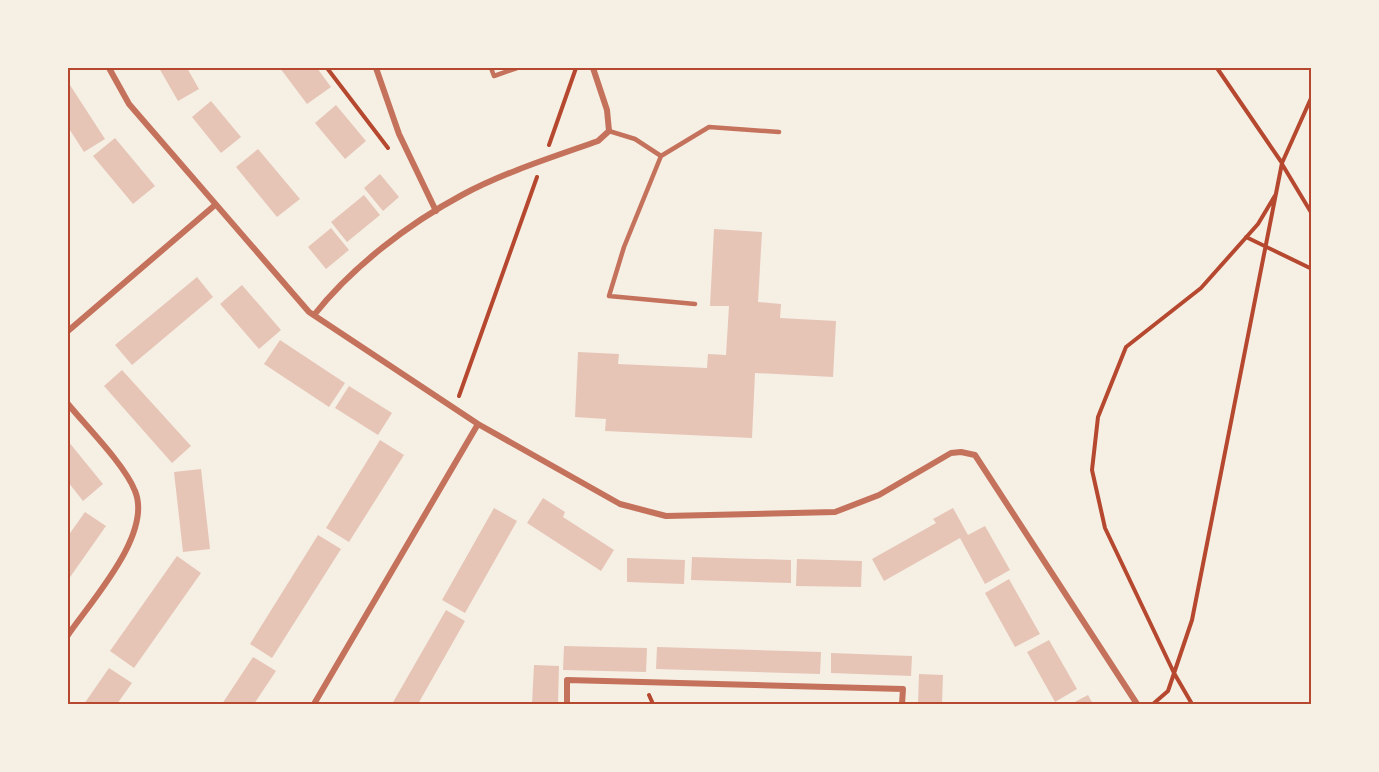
<svg xmlns="http://www.w3.org/2000/svg" width="1379" height="772" font-family="'Space Grotesk',sans-serif">
  <style>
    .building { fill: #e6c5b7 }
    .lines { fill: none; stroke-linecap: round; stroke-linejoin: round }
    .path { stroke: #b5482f; stroke-width: 4 }
    .service { stroke: #c5725c; stroke-width: 4.5 }
    .minor { stroke: #c5725c; stroke-width: 6 }
    .neatline { fill: none; stroke: #b5482f; stroke-width: 2 }
  </style>
  <rect width="100%" height="100%" fill="#f6efe4"/>
  <!-- building -->
  <path class="building" d="M159 68H187L199 89 178 101Z
    M280 68H317L331 87 307 104Z
    M68 82 105 139 84 152 68 127Z
    M211 101 241 137 221 153 192 117Z
    M336 105 366 141 345 159 315 123Z
    M115 138 155 186 133 204 93 156Z
    M258 149 300 199 277 217 236 167Z
    M380 174 399 197 383 211 364 188Z
    M364 195 380 215 347 242 331 222Z
    M331 228 349 250 326 269 308 247Z
    M714 229 762 232 758 302 781 304 780 318 836 321 833 377 755 373 752 438 605 431 606 419 575 417 578 352 619 354 618 364 707 368 708 354 726 355 729 306H710Z
    M197 277 213 297 132 365 115 345Z
    M242 285 281 330 259 349 220 304Z
    M280 340 345 383 329 407 264 364Z
    M122 370 191 446 172 463 104 386Z
    M349 386 392 413 378 435 335 408Z
    M380 440 404 455 349 542 326 528Z
    M68 441 103 484 83 501 68 482Z
    M201 469 210 549 183 552 174 472Z
    M543 498 565 512 563 517 614 550 601 571 527 523Z
    M494 508 517 521 465 613 442 600Z
    M953 508 968 535 985 526 1010 570 985 584 960 538 884 581 872 559 936 523 933 519Z
    M85 512 106 526 68 580V536Z
    M318 535 341 549 272 658 250 644Z
    M177 556 201 573 134 668 110 651Z
    M692 557 791 560V583L691 580Z
    M627 558 685 560 684 584 627 582Z
    M797 559 862 561 861 587 796 586Z
    M1009 579 1040 634 1015 647 985 593Z
    M446 610 465 621 418 704H392Z
    M1049 640 1077 689 1055 702 1027 652Z
    M564 646 647 648 646 672 563 670Z
    M657 647 821 652 820 674 656 669Z
    M831 653 912 656 911 676 831 673Z
    M253 657 276 671 254 704H222Z
    M534 665 559 666 558 704H532Z
    M109 668 132 683 117 704H84Z
    M919 674 943 675 942 704H918Z
    M1088 695 1093 704H1071Z"/>
  <g class="lines">
    <!-- path -->
    <path class="path" d="M327 68 388 148
      M1217 68 1282 163 1312 96
      M549 145 576 68
      M1282 164 1312 214
      M1246 237 1312 269
      M459 396 537 177
      M649 695 653 704
      M1153 704 1168 691 1192 620 1282 163
      M1192 704 1174 673 1105 528 1092 470 1098 417 1126 347 1201 288 1258 224 1276 194"/>
    <!-- service -->
    <path class="service" d="M491 68 494 76 517 68
      M609 131 635 139 661 156 709 127 779 132
      M661 156 624 247 609 296 695 304"/>
    <!-- minor -->
    <path class="minor" d="M109 68 129 104 309 312 478 424 620 504 666 516 835 512 879 495 951 453 961 452 975 455 1137 704
      M376 68 399 134 436 211
      M314 315C352 267 408 224 462 195 505 172 553 157 598 141L609 131 607 110 593 68
      M68 331 215 205
      M68 404C86 426 125 465 135 491 153 534 91 601 68 635
      M314 704 478 424
      M567 704V680L903 689 902 704"/>
  </g>
  <!-- border -->
  <rect width="1379" height="772" fill="none" stroke="#f6efe4" stroke-width="138"/>
  <rect x="69" y="69" width="1241" height="634" class="neatline"/>
</svg>
